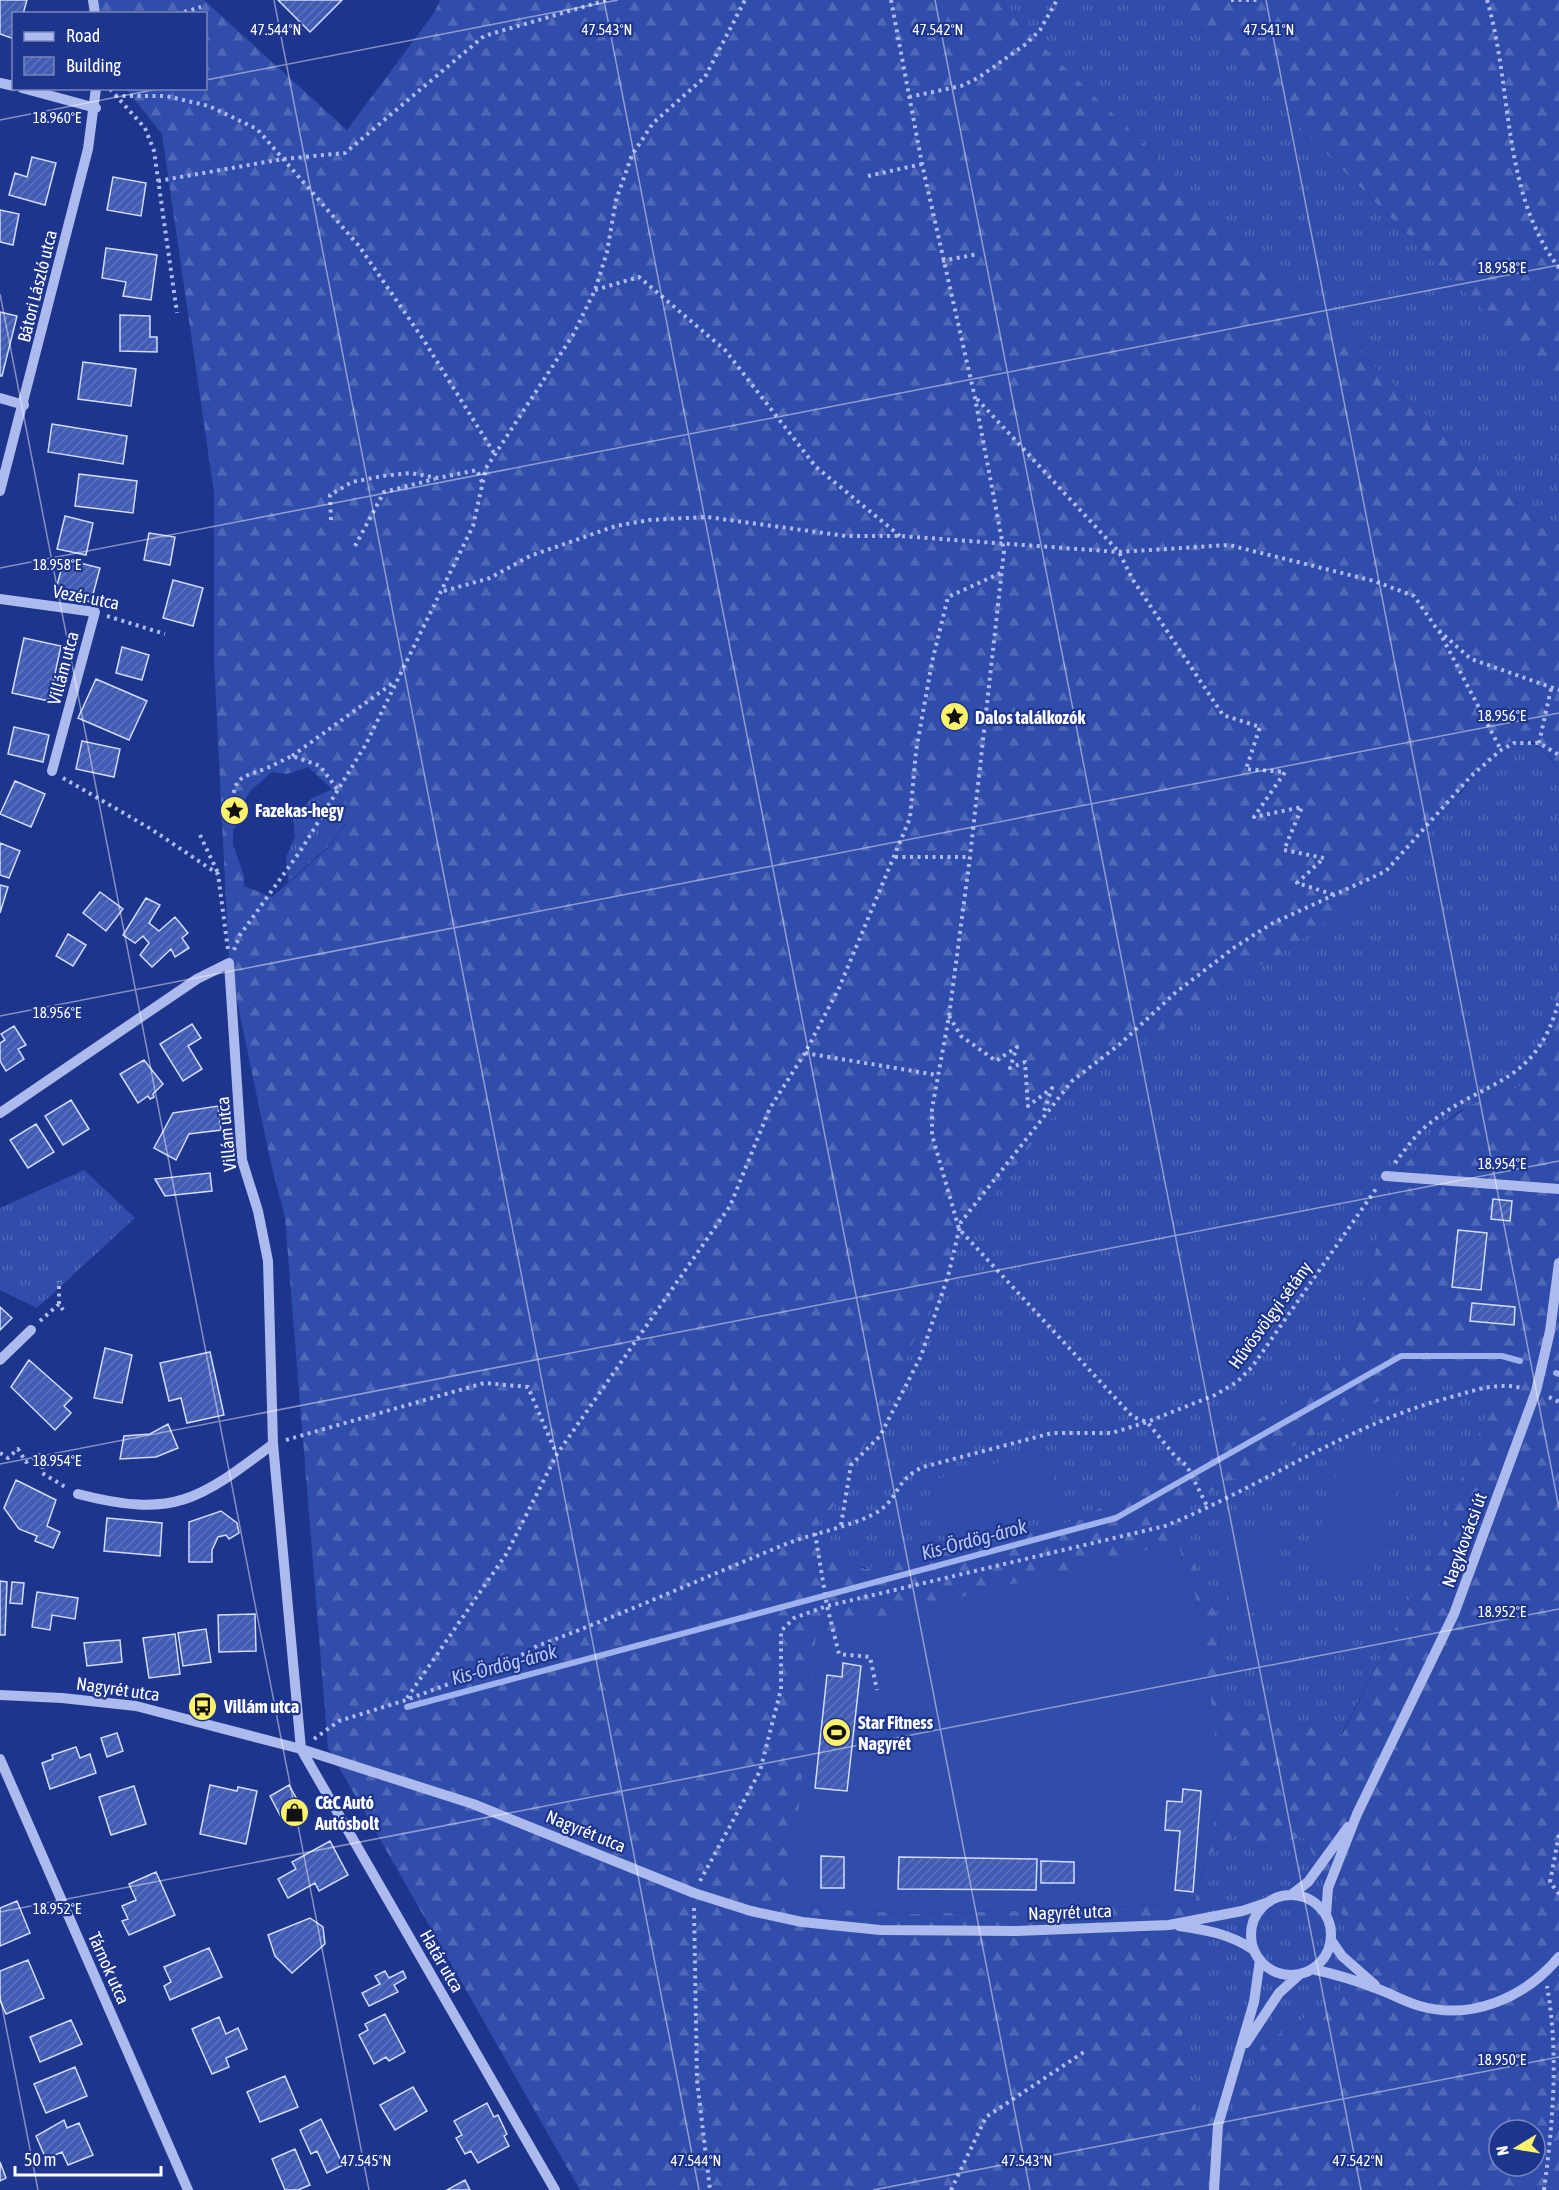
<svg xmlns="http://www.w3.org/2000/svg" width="1559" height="2190" font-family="'Asap Condensed',sans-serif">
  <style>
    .grass { fill: url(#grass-tufts) }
    .forest { fill: url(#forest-firs); fill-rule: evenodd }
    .pitch { fill: #314dab }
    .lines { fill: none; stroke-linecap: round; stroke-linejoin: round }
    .stream { stroke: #9fb2ee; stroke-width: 6 }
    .building { fill: url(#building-hatch); stroke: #d1daf9; stroke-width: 1.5 }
    .path { stroke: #acbaed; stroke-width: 4; stroke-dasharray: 3 4.5; stroke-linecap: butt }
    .minor { stroke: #acbaed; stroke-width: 10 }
    .ticks { fill: none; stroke: #fff; stroke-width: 1.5; stroke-opacity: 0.45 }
    .labels { text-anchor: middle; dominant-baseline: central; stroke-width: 4.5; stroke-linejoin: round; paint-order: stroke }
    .street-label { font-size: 18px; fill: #fff; stroke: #1e358e }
    .poi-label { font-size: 18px; font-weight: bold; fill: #fff; stroke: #1e358e; text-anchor: start }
    .water-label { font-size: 20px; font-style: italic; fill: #b8c6f4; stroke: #1e358e }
    .ticks-label { font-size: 15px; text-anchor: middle; fill: #fff; stroke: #1e358e; stroke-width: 4.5; stroke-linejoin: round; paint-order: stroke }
  </style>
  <defs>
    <pattern id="grass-tufts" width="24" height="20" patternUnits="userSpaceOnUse" patternTransform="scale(1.5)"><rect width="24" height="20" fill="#314dab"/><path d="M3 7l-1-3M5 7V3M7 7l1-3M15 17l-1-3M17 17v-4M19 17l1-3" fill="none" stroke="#5068b8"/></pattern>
    <pattern id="forest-firs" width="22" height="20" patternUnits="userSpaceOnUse" patternTransform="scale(1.5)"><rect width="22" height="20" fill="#314dab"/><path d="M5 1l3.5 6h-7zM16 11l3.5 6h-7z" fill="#5068b8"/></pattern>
    <pattern id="building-hatch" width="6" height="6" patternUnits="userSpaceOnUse" patternTransform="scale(1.5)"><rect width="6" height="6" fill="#425bb3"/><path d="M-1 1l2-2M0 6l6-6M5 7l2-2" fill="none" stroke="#5e74be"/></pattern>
  </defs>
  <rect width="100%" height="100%" fill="#1e358e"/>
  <!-- grass -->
  <path class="grass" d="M995 0H1172L1559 385V544Z
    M1515 740C1538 742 1546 752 1559 770V978L1532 1073 1524 1084 1514 1090 1458 1112 1437 1127 1395 1177 1352 1340 1335 1370 1277 1410 1142 1480 1083 1519 875 1568C852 1570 819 1549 819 1524L841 1496 963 1236 1079 1081 1153 1034 1210 1008 1237 976 1273 959 1461 793 1489 753Z
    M331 790 347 800 346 823 328 847 288 882 286 857 295 837 293 817 312 798Z
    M84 1170 135 1218 37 1308 0 1290V1208Z
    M1423 1380 1498 1384 1429 1562 1341 1735 1221 1703 1219 1620 1173 1513 1344 1418Z
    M1243 1830 1259 1848 1303 1837 1334 1891 1356 1955 1339 1996 1262 2045 1231 2116 1196 2110 1182 2035 1208 1979 1202 1899 1205 1857Z"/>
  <!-- forest -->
  <path class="forest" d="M95 0H204L347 130 434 13 440 0H995L1559 544V770L1550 757 1532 741 1514 740 1489 753 1412 856 1328 922 1273 959 1237 976 1210 1008 1153 1034 1079 1081 963 1236 841 1496 819 1524C819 1548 846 1561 865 1569L1083 1519 1142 1480 1277 1410 1335 1370 1352 1340 1395 1177 1437 1127 1475 1103 1514 1090 1524 1084 1532 1073 1559 978V2190H580L328 1748 285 1218 270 1159 229 963 214 661V493L162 134 126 89 206 88V14L96 13ZM308 767C322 779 332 791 347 800L346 824 327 849 272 897 244 886V875L233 845V830L242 818 241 807 250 791 272 772 287 774ZM1423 1380 1498 1384 1429 1561 1342 1735 1221 1703 1219 1620 1173 1513 1344 1418ZM1177 1542 1196 1599 1213 1718 1219 1803 1194 1904 920 1914 789 1907ZM1243 1830 1259 1848 1303 1837 1334 1891 1356 1955 1339 1996 1262 2045 1231 2115 1196 2110 1182 2035 1208 1979 1202 1899 1205 1857ZM1499 2130H1535V2166H1499Z
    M1172 0H1559V385Z"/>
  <!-- pitch -->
  <path class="pitch" d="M1345 1446 1406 1464 1369 1583 1309 1565Z
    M1047 1450 1062 1510 945 1541 929 1481Z
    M1272 1527 1281 1610 1231 1615 1223 1532Z
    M1177 1542 1196 1599 1213 1718 1219 1774V1803L1194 1904 920 1914 789 1907 816 1634Z"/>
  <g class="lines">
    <!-- stream -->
    <path class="stream" d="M1556 1373 1559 1374
      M407 1707 1116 1518 1401 1356H1502L1520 1361"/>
  </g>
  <!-- building -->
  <path class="building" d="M0 0H27L23 14H14V39L0 34Z
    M278 0H342L310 32Z
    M32 157 56 163 45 205 9 195 15 173 27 177Z
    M113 177 146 183 141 216 107 210Z
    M0 210 19 214 13 245 0 242Z
    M106 248 157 255 151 300 123 296 126 282 102 278Z
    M0 312 17 316 2 376H0Z
    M120 315 150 316V337H157V352L120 351Z
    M83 362 136 369 131 406 78 399Z
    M52 424 127 436 123 464 48 452Z
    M79 474 137 481 133 513 75 506Z
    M65 516 93 523 86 555 57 549Z
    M149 533 175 537 170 565 144 560Z
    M64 559 100 568 91 602 55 593Z
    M173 580 203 588 193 626 163 618Z
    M24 638 61 646 49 701 12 693Z
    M122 647 149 655 142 680 116 673Z
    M96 679 147 701 129 740 78 718Z
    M14 727 49 735 43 762 8 754Z
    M82 741 120 749 114 777 76 769Z
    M15 781 45 794 31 827 0 814Z
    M0 843 20 851 9 878 0 875Z
    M0 885 8 887 0 913Z
    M100 892 123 909 106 931 83 913Z
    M146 898 160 905 149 923 159 931 175 917 188 933 182 938 189 948 175 957 171 949 152 967 140 955 149 943 143 936 135 943 123 935Z
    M68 934 86 945 73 966 56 956Z
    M192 1024 201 1038 188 1046 202 1069 183 1081 160 1044Z
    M14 1026 26 1045 18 1049 24 1059 6 1071 0 1061V1043L5 1040 1 1034Z
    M144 1060 163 1084 153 1094 154 1097 150 1099 148 1096 138 1103 120 1074Z
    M71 1100 89 1129 63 1145 45 1116Z
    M218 1106 221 1130 189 1134 176 1160 154 1148 173 1113Z
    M36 1124 54 1152 28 1168 10 1140Z
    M210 1173 212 1191 165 1196 155 1179Z
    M1493 1199 1512 1201 1510 1221 1491 1219Z
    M1458 1230 1487 1233 1481 1290 1452 1287Z
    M1472 1303 1515 1307 1514 1325 1470 1321Z
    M0 1307 12 1318 0 1330Z
    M105 1348 132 1355 122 1403 94 1398Z
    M210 1352 224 1415 187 1423 181 1398 169 1401 160 1363Z
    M29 1360 72 1398 64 1406 71 1413 55 1430 11 1387Z
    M168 1424 178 1448 156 1457 120 1459 124 1436 150 1434Z
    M16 1480 56 1500 47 1526 60 1532 53 1548 35 1541 37 1536 19 1529 4 1508Z
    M221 1511 237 1523 239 1533 229 1539 226 1535 218 1537 212 1550V1562H189V1522Z
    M107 1518 162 1523 160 1556 104 1551Z
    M0 1581 7 1582 5 1635H0Z
    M12 1582 24 1583 22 1604 10 1603Z
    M37 1592 78 1598 75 1619 52 1615 50 1630 32 1627Z
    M255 1614 256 1651 219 1652 218 1615Z
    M206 1629 211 1662 183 1666 178 1633Z
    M175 1634 180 1674 149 1678 143 1638Z
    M120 1640 122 1662 87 1666 84 1643Z
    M843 1663 861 1666 847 1791 815 1788 827 1675 842 1677Z
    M117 1733 123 1751 107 1757 101 1738Z
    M76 1747 80 1758 90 1754 96 1773 50 1789 42 1763 53 1759 52 1755Z
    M210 1785 237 1791 238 1787 257 1791 246 1844 200 1834Z
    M289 1785 307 1817 293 1824 286 1814 281 1817 270 1796Z
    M134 1786 146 1824 111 1835 99 1797Z
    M1183 1789 1201 1791 1193 1892 1175 1890 1180 1831 1165 1830 1167 1801 1182 1802Z
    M330 1841 348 1875 319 1891 315 1883 288 1898 278 1879 296 1869 292 1862Z
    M821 1856 844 1857V1888H821Z
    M899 1857 1037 1859 1036 1890 898 1889Z
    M1041 1861 1074 1862V1883H1041Z
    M156 1872 175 1915 129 1935 122 1921 128 1919 122 1906 136 1900 129 1884Z
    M17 1901 30 1933 0 1946V1908Z
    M310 1918 323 1927 325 1944 292 1973 275 1956 268 1935Z
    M209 1948 222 1977 170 2000 164 1986 171 1982 164 1967Z
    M28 1960 44 1998 6 2014 0 2000V1971Z
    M385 1971 389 1978 403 1971 406 1978 394 1985 398 1992 369 2006 362 1993 380 1984 375 1976Z
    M385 2014 405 2052 389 2061 386 2057 374 2064 359 2035 368 2030 365 2024Z
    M219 2017 226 2034 238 2028 247 2049 226 2058 229 2067 212 2074 192 2029Z
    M71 2020 82 2044 40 2062 30 2037Z
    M75 2067 87 2096 46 2113 34 2084Z
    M285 2076 298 2107 260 2122 247 2092Z
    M413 2087 427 2111 395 2130 380 2105Z
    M487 2103 494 2117 498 2115 507 2134 504 2136 509 2146 478 2163 471 2151 465 2154 456 2138 462 2135 454 2121Z
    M321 2119 343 2165 327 2173 317 2151 311 2154 300 2130Z
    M64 2120 67 2128 79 2123 93 2155 68 2165 62 2152 46 2159 36 2136Z
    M295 2149 310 2185 298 2190H285L272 2159Z
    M0 2162 6 2178 0 2181Z
    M465 2180 470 2190H447Z"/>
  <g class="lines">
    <!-- path -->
    <path class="path" d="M891 0 922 164 975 398 1004 551 970 857 949 1016 932 1109V1135L959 1229 1133 1417 1147 1422 1175 1456 1187 1466 1208 1508
      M1231 0H1261
      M1487 0C1513 88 1501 192 1559 268
      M177 14 201 7
      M110 89 145 128 154 151 177 313
      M115 96H166L209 106 257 129 359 246 423 339 494 453
      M909 97 961 86 978 78 1026 44 1040 30 1057 0
      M868 176 922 164
      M158 181 283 159 345 153 484 36 607 0
      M942 261 978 254
      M595 290 639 277 725 350 816 467 900 536
      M977 399 1119 552 1133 580 1223 715 1260 727 1246 769 1285 772 1254 817 1302 807 1284 850 1324 858 1297 883 1335 895
      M331 520 330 495 352 482 383 476 410 473 438 478 477 470 482 482
      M355 546 384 492 435 479
      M444 591 490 578 530 556 616 526 649 520 707 517 846 536H900L1119 552 1229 545 1374 581 1414 596 1437 629 1471 659 1559 690
      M107 616 165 634
      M1439 631 1501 750
      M1539 743 1551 689
      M292 756 393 683
      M63 778 151 829 218 874 228 950
      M232 808C234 776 240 778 265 769 274 765 283 760 292 756L320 766 338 790
      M200 835 218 873
      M895 857H970
      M234 950 240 935 301 850 366 744 473 526 486 468 573 335 595 290 607 252 616 200 632 155 653 123 705 77 745 0
      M949 1016 961 1036 996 1061 1017 1047 1010 1068 1025 1062 1028 1106 1052 1088 1044 1111
      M805 1053 937 1075
      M1395 1163C1404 1151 1413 1138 1424 1128 1482 1078 1536 1089 1559 1000
      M59 1304V1281
      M40 1321 59 1304 63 1310
      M1549 1397 1559 1402
      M286 1440 484 1383 528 1387 556 1453
      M0 1453 8 1458 18 1449 26 1462 39 1455 44 1457 42 1473 67 1488
      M841 1525 851 1465 880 1436 921 1356 948 1276 961 1222 1072 1081 1120 1044 1175 993 1235 947 1271 924 1386 871 1471 776 1501 750 1514 743H1539L1559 755
      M815 1533 827 1606 839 1654 870 1657 877 1690
      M407 1698 507 1553 557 1454 730 1206 770 1108 805 1053 839 988 910 818 916 751 932 662 948 597 1003 572
      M314 1739 339 1721 406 1700 513 1660 537 1646C621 1615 703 1578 786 1544 814 1533 845 1528 872 1515 899 1502 893 1481 923 1467L1052 1433H1112L1147 1422 1215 1395 1237 1382 1252 1367 1378 1186
      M1559 1835 1550 1882 1559 1894
      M700 1881 760 1771 781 1689V1631L794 1618 827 1606 1165 1526C1262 1487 1348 1424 1451 1397 1477 1390 1495 1382 1522 1388
      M694 1908 697 2080 710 2190
      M951 2190 986 2117 1084 2052
      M1544 2190C1553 2122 1559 2054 1547 1986"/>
    <!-- minor -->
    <path class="minor" d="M93 0 95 14
      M0 83 14 86
      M22 88 96 108
      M0 398 24 405
      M0 491 88 149 96 88
      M0 599 95 612 52 771
      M0 1113 197 979 229 963 242 1160 258 1211 268 1261 273 1444 301 1749 555 2190
      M1386 1176 1559 1189
      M0 1360 31 1330
      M78 1494C174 1519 199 1500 273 1444
      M0 1695 62 1698 136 1706 301 1749 473 1804 694 1893 751 1911 802 1922 880 1930 1016 1931 1169 1925 1242 1911 1269 1902
      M0 1759 188 2190
      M1291 1895 1308 1882 1348 1827
      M1251 1935a40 40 0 1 1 80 0a40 40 0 1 1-80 0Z
      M1326 1915 1328 1888 1357 1814 1454 1614 1536 1391 1550 1331 1559 1263
      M1179 1926C1207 1930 1230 1934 1254 1950
      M1331 1940 1342 1956 1375 1985
      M1312 1969C1334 1974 1356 1980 1378 1989 1392 1994 1405 2002 1420 2006 1472 2021 1526 1997 1559 1957
      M1246 2043 1279 1993 1300 1974
      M1214 2190 1218 2125 1254 2002 1260 1960"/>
  </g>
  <!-- ticks -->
  <path class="ticks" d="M274 0 699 2190M604 0 1030 2190M935 0 1361 2190M1266 0 1559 1508M206 80 618 0M0 120 163 88M0 294 369 2190M0 568 1559 265M0 1016 1559 713M0 1464 1559 1161M0 1912 1559 1609M0 1996 38 2190M873 2190 1559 2057"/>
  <!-- icons -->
  <defs>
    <symbol id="sight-disc" viewBox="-11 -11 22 22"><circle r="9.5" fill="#fcf36b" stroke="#1e358e"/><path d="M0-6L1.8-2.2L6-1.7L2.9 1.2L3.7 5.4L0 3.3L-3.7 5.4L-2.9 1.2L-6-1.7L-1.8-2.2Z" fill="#111"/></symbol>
    <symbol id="bus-disc" viewBox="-11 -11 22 22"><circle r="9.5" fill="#fcf36b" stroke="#1e358e"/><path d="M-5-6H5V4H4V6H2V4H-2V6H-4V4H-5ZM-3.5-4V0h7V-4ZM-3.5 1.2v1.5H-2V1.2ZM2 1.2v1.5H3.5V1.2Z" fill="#111"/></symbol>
    <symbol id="stadium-disc" viewBox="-11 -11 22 22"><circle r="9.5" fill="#fcf36b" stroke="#1e358e"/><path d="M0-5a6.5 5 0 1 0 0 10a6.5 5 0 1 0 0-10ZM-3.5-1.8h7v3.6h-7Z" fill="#111"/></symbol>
    <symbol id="shop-disc" viewBox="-11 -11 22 22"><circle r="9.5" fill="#fcf36b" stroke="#1e358e"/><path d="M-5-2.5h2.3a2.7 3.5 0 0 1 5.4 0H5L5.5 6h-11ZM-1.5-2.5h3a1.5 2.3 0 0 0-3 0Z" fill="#111"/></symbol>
  </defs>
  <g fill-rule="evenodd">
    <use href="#sight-disc" x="938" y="700" width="33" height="33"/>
    <use href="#sight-disc" x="218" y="794" width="33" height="33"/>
    <use href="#bus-disc" x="186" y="1690" width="33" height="33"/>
    <use href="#stadium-disc" x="820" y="1716" width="33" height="33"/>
    <use href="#shop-disc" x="278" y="1796" width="33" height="33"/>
  </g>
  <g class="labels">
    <!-- street labels -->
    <g class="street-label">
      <text transform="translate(37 286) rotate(-76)">Bátori László utca</text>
      <text transform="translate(86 597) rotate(11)">Vezér utca</text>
      <text transform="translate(63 668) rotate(-75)">Villám utca</text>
      <text transform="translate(226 1134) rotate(-96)">Villám utca</text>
      <text transform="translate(1270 1315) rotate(-54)">Hűvösvölgyi sétány</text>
      <text transform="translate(1464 1540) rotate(-70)">Nagykovácsi út</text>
      <text transform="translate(118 1689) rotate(8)">Nagyrét utca</text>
      <text transform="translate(586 1831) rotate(22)">Nagyrét utca</text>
      <text transform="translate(1070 1912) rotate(-2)">Nagyrét utca</text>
      <text transform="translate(442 1961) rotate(60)">Határ utca</text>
      <text transform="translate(109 1968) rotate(66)">Tárnok utca</text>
    </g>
    <!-- poi labels -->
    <g class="poi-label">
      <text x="975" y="717">Dalos találkozók</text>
      <text x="255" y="810">Fazekas-hegy</text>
      <text x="224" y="1706">Villám utca</text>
      <text x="858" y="1722">Star Fitness<tspan x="858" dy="21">Nagyrét</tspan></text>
      <text x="315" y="1802">C&amp;C Autó<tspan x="315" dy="21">Autósbolt</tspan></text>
    </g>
    <!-- water labels -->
    <g class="water-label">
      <text transform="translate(974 1539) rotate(-15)">Kis-Ördög-árok</text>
      <text transform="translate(504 1664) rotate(-15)">Kis-Ördög-árok</text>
    </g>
  </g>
  <g class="ticks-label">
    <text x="938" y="35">47.542°N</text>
    <text x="1269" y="35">47.541°N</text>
    <text x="276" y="35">47.544°N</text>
    <text x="607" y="35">47.543°N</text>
    <text x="57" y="123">18.960°E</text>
    <text x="1502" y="273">18.958°E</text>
    <text x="57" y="570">18.958°E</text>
    <text x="1502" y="721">18.956°E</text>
    <text x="57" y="1018">18.956°E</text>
    <text x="1502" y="1169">18.954°E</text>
    <text x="57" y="1466">18.954°E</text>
    <text x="1502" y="1617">18.952°E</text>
    <text x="57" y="1914">18.952°E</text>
    <text x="1502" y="2065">18.950°E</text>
    <text x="366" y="2166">47.545°N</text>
    <text x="696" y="2166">47.544°N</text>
    <text x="1027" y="2166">47.543°N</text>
    <text x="1358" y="2166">47.542°N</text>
  </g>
  <!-- legend -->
  <rect x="12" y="12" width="195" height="78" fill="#1e358e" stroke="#7886bb" stroke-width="1.5"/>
  <rect x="24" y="32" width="30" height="9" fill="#acbaed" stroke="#7886bb" stroke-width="1.5"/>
  <text x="66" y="42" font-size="18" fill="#ffffff">Road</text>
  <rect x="24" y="57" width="30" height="18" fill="url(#building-hatch)" stroke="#7886bb" stroke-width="1.5"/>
  <text x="66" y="72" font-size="18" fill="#ffffff">Building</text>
  <!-- north arrow -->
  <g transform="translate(1517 2148) rotate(259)"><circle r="28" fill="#1e358e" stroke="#7886bb" stroke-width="1.5"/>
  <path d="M0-4.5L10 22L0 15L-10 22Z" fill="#fcf36b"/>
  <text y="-9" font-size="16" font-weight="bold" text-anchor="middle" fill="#ffffff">N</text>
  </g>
  <!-- scale -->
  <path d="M15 2166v9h146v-9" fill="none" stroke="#ffffff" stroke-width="3"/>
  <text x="24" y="2166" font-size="18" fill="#ffffff" stroke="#1e358e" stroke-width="4.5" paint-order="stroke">50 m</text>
</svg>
